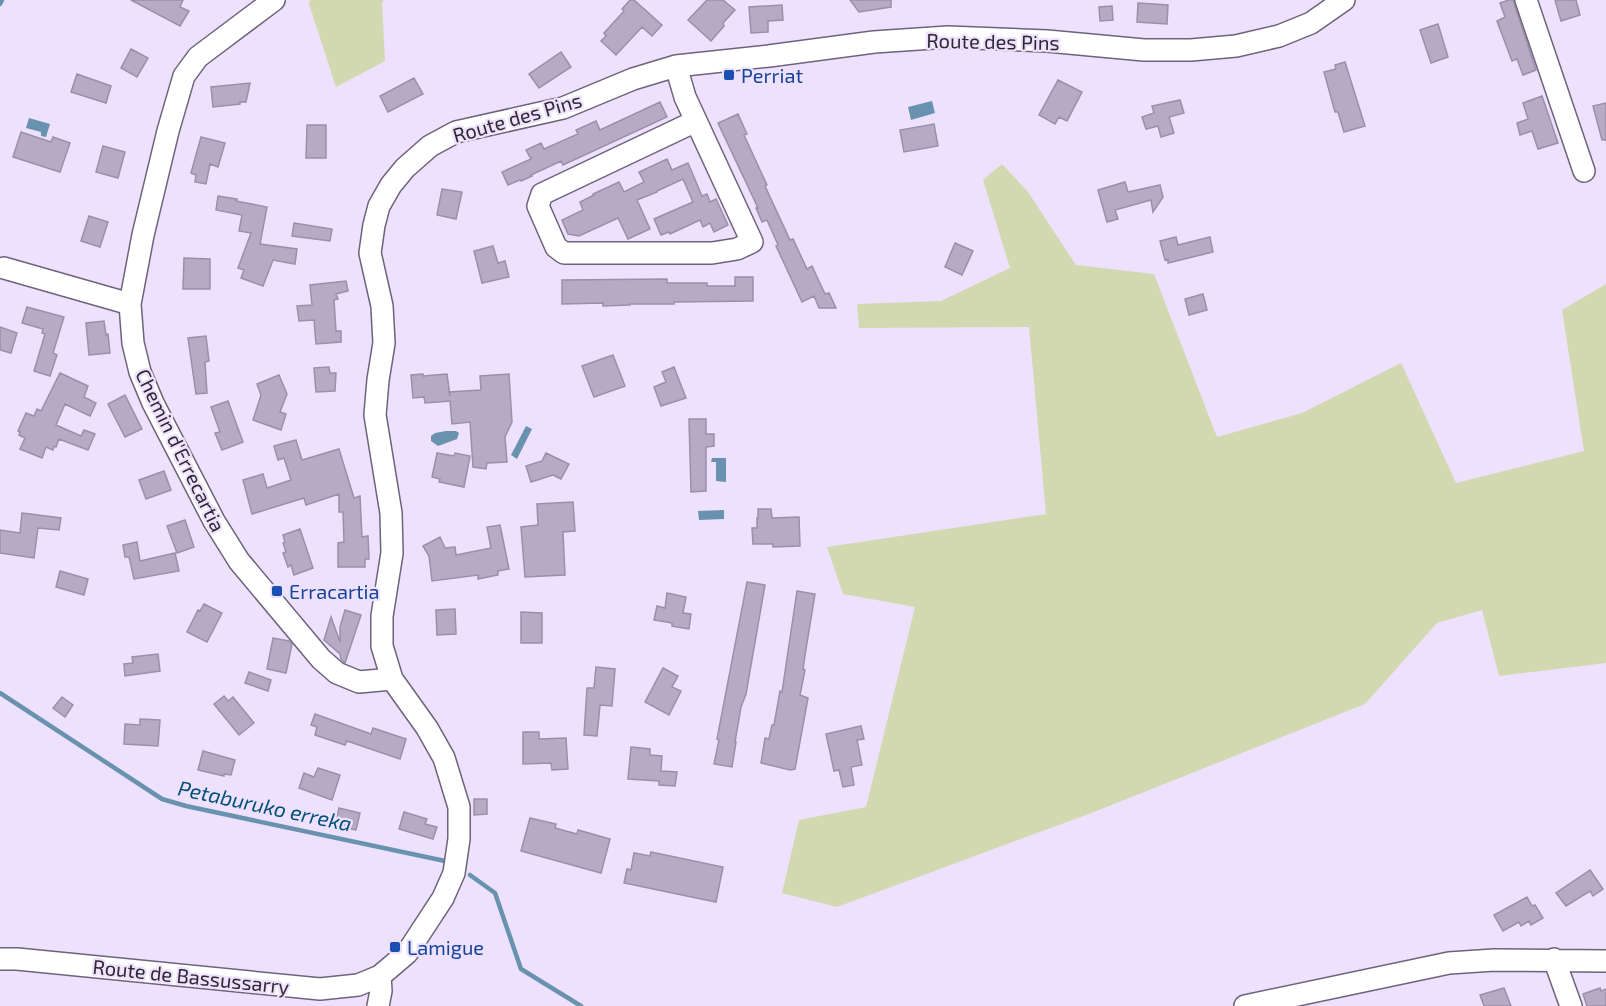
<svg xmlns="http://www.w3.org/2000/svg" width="1606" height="1006" font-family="'Exo 2',sans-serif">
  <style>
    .green { fill: #d2d9b1 }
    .water { fill: #6992af }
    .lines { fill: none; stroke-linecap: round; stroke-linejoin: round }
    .stream { stroke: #6992af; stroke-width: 4.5 }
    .building { fill: #b6abc5; stroke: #9a90a9; stroke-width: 1.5 }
    .minor-casing { stroke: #6d637a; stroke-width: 24 }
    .minor { stroke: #fff; stroke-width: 21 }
    .transit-dot { fill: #1a4fb4; stroke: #ede1fd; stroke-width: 2 }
    .labels { text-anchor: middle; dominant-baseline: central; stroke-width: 4.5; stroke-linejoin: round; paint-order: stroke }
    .street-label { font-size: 20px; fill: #2e2a34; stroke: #ede1fd }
    .transit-label { font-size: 20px; fill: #164399; stroke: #ede1fd; text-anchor: start }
    .water-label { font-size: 21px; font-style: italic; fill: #025077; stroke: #ede1fd }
  </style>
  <rect width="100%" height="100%" fill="#ede1fd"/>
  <!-- green -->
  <path class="green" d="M310 0H384L382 2 385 61 336 87 309 4Z
    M1002 164 1028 192 1076 265 1154 274 1217 437 1302 413 1401 363 1456 483 1584 451 1562 310 1606 284V663L1499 676 1482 610 1437 623 1365 704 1094 812 837 907 782 893 799 820 866 807 915 607 843 594 827 547 1046 514 1029 327 859 328 857 304 941 301 1010 268 983 180Z"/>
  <!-- water -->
  <path class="water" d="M932 101 935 113 911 120 908 107Z
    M29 118 50 124 46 137 41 136V132L26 128Z
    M526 426 532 429 517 459 511 455Z
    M446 431H456L459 433 457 439 438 446 431 441V436L435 433Z
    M712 458H726V482L716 481V462H711Z
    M724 510V519L699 520 698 511Z"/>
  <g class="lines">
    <!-- stream -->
    <path class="stream" d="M0 4 2 0
      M0 693 162 799 186 806 445 861
      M470 875 495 893 521 969 581 1006"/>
  </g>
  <!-- building -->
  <path class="building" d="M131 0H183L180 7 189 11 180 26Z
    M630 0H634L662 25 652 36 642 27 616 55 601 41 606 36 604 33 624 11 622 9Z
    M707 0H723L735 10 723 23 724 26 711 41 688 20Z
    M850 0H891V7L859 12Z
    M1509 0H1513L1536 70 1523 75 1517 59 1512 61 1497 21 1505 17 1500 3Z
    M1555 0H1576L1580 15 1561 21Z
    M1138 3 1168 5 1167 24 1137 22Z
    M782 5 783 20 768 21V32L751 33 749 7Z
    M1112 6 1113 20 1100 21 1099 7Z
    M1438 24 1448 57 1431 63 1420 30Z
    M131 49 148 58 137 77 121 68Z
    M561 52 571 67 539 88 529 74Z
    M1345 62 1365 126 1344 132 1338 112H1335L1324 72 1336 69 1335 65Z
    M77 74 111 86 106 103 71 92Z
    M414 78 423 94 388 112 380 96Z
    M1058 80 1082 92 1067 121 1059 117 1055 124 1039 115Z
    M250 83 246 102H240V104L213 107 211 87Z
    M1542 96 1558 143 1538 149 1532 131 1520 135 1517 123 1528 119 1523 103Z
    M1180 100 1184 113 1169 117 1174 133 1161 137 1158 126 1146 129 1142 117 1154 113 1152 106Z
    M660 102 667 117 563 165 561 161 531 175 532 176 521 181 520 180 508 185 502 172 531 159 526 150 541 143 544 149 578 134 576 130 596 121 600 130Z
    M1606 103V140H1602L1593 106Z
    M738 114 747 134 744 135 767 185 765 186 790 240 793 239 807 269 812 266 825 294 829 293 836 308H819L814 296 802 302 776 246 778 245 767 220 762 222 756 208H758L718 123Z
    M934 124 938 146 904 152 900 130Z
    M307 125H326V158H306Z
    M21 132 51 142 53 137 70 143 60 172 13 157Z
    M201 137 225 143 218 167 210 164 206 184 195 182 196 175 191 173Z
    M103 146 125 152 118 178 96 172Z
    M667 159 672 170 688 163 702 196 707 194 710 202 716 199 728 225 714 232 710 223 703 227 700 220 670 234 669 232 661 235 654 219 693 202 683 179 657 191V192L637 200 650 229 628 239 618 218 579 236 568 234 562 220 583 210 580 202 594 195 593 194 619 182 624 192 644 182 639 172Z
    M1125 182 1128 192 1160 185 1163 197 1153 212 1151 200 1115 210 1118 219 1107 222 1098 190Z
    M442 189 462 192 456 219 437 215Z
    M218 196 237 199 236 201 267 207 260 244 297 249 295 264 273 260 263 286 241 278 244 270 238 268 251 233 239 231 242 215 216 210Z
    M89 216 108 222 100 247 81 241Z
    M294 223 332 229 330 241 292 236Z
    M1176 237 1178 245 1210 237 1213 252 1168 263V259L1165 260 1160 241Z
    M955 243 973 251 962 275 945 267Z
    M493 246 498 263 505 261 509 277 482 283 474 251Z
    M184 258 210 259V289H183Z
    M735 277H753V301L674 302V304H630V305L603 306V303L562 304V280L667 279V283H707V286H735Z
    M346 281 348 291 336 294 338 299 334 300 336 331H341V342L316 344 314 320 299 321 297 306 312 305 310 285Z
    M1203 294 1207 310 1189 315 1185 299Z
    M27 307 64 317 53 353 57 355 50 376 34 371 45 334 42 333 43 329 22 323Z
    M104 321 106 335 108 334 110 353 89 355 86 323Z
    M0 327 17 333 11 353 0 350Z
    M206 336 209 361 205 362 207 393 196 394 188 338Z
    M613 355 625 386 594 397 582 366Z
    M329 367 330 373H336L335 391 316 392 314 368Z
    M674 367 686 398 661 406 654 387 666 382 662 372Z
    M60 373 88 386 84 397 96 403 90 416 65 404 56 425 81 436 84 430 95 434 88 450 59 439 56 447 54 446 53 450 46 447 42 458 20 449 25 438 19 435 20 432 18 431 26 413 34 416 37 409 41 411Z
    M423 374V376L447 374 450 396 449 392 481 390 480 376 509 374 512 422 505 437 507 462 487 463 486 469 473 467 470 422 452 424 450 401 425 403 424 397 413 398 411 375Z
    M279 375 287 394 280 412 286 414 281 430 253 420 261 395 257 384Z
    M125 395 142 429 125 437 108 404Z
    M228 401 243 442 222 450 215 433 220 432 211 407Z
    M689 419H706V434H714V446L706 447V491L691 492Z
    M296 440 302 460 339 449 354 498 360 496 362 537 368 536 369 559H365V567H338V543L344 542 343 512H339V494L306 505 304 498 252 514 243 480 263 474 267 488 291 480 284 458 278 460 274 446Z
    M437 453 454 456 455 453 470 456 464 487 439 482 440 479 432 477Z
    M546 453 569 464 561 479 553 475 531 482 526 466 542 461Z
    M164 471 171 490 146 499 139 480Z
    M573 502 575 531 563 532 565 575 525 577 521 527 538 525 537 504Z
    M758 509H771L772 518 799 517 800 546 773 547V544H753L752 528H757V518H758Z
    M22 513 61 518 59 530 38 528 34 558 0 553V530L20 533Z
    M185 520 194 547 177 553 167 526Z
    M500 525 509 569 498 571V575L478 579V575L432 581 429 556 423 546 440 537 445 548 455 547 456 555 491 548 487 527Z
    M300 529 313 568 294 575 291 565 288 567 283 553 286 552 283 543 285 542 283 535Z
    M137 542 140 561 175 553 179 571 134 579 129 557H125L123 545Z
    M60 571 88 579 84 595 56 587Z
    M747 582 765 585 746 694 741 707 735 742H736L732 767 714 764 719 740 717 739Z
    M797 591 815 594 806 649 803 669 805 670 800 695 808 698 795 769 790 770 761 763 765 738 769 739 772 725H774L780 691 782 692Z
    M667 593 686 597 683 613 691 614 689 629 672 626V623L654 620 657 606 665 608Z
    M204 604 222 613 207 642 187 632 198 610 200 611Z
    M455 609 456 634 437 635 436 610Z
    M345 610 361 615 345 663 341 659 340 654 324 640 331 617 340 642V627Z
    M521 612 542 613V643H521Z
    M273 638 289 641 292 644 286 673 267 669Z
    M158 654 160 671 125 676 124 664 133 663 132 657Z
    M596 667 615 669 612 706 600 705 597 736 584 735 587 688H594Z
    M663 668 678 676 672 687 681 691 669 715 645 702Z
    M249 672 271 680 268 691 245 683Z
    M224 696 228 701 233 697 254 723 239 735 214 704Z
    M62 697 73 705 65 717 53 708Z
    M315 714 371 734 373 728 406 739 400 759 347 741 345 745 315 735 317 727 311 725Z
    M140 719 160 720 158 746 124 744 125 724 140 725Z
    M861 726 864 739 857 740 862 765 851 767 854 785 843 787 839 770 834 771 826 734Z
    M523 732H539V739L566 738 568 769 552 770 551 763 523 764Z
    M631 747 650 749V755L662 756 661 771 677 772 675 786 659 785V781L628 779Z
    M203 751 235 760 231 775 224 774V776L198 770Z
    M318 768 340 775 332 800 299 788 304 773 314 777Z
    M474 799H487V814L474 815Z
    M339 808 360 813 356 830 335 826Z
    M404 812 427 819 425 824 437 827 433 839 399 829Z
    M530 818 556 824 555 828 577 834 578 830 610 839 601 873 521 851Z
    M651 852 723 867 716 902 624 883 627 869 631 870 634 853 650 856Z
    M1590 870 1603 889 1593 896 1590 891 1566 906 1556 893Z
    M1527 897 1532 906 1535 905 1543 918 1531 925 1529 921 1521 926 1519 922 1503 931 1494 915Z
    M1504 988 1511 1006H1484L1480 995Z
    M1600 988 1601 991 1606 989V1006H1587L1583 994Z"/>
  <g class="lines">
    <defs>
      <path id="minor" d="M274 0 198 57 184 76 168 131 143 235 130 304 133 343 140 372 153 403 214 521 239 561 321 659 337 673 359 682 392 679
        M1526 0 1584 171
        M676 66 685 97 752 242 737 249 712 253H564L556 247 538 206 542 194 696 121
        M4 268 130 304
        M0 959H17L320 989 358 985 380 976 407 953 443 898 454 873 459 839V807L444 758 427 728 392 679 382 646V616L392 553 391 513 375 415 378 380 384 343 382 306 370 253 374 225 379 206 391 185 405 168 430 146 456 132 563 108 633 79 676 66 769 56 874 42 948 37 1047 41 1144 50H1191L1236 46 1279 36 1311 23 1344 0
        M1554 959 1571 1006
        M378 1006 381 991 380 976
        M1245 1006 1449 963 1494 960 1606 961"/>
    </defs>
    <!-- minor casing -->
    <use href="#minor" class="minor-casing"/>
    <!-- minor -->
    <use href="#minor" class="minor"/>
  </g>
  <!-- markers -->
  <g class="transit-dot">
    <rect x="723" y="69" width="12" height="12" rx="3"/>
    <rect x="271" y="585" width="12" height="12" rx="3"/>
    <rect x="389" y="941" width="12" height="12" rx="3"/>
  </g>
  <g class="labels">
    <!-- street labels -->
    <g class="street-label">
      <text transform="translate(993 41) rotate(1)">Route des Pins</text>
      <text transform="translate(517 117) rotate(-16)">Route des Pins</text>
      <text transform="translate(181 450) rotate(64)">Chemin d'Errecartia</text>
      <text transform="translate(191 976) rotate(6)">Route de Bassussarry</text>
    </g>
    <!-- transit labels -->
    <g class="transit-label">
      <text x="741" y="75">Perriat</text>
      <text x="289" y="591">Erracartia</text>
      <text x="407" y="947">Lamigue</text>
    </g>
    <!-- water labels -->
    <g class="water-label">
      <text transform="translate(265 805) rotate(12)">Petaburuko erreka</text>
    </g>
  </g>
</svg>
